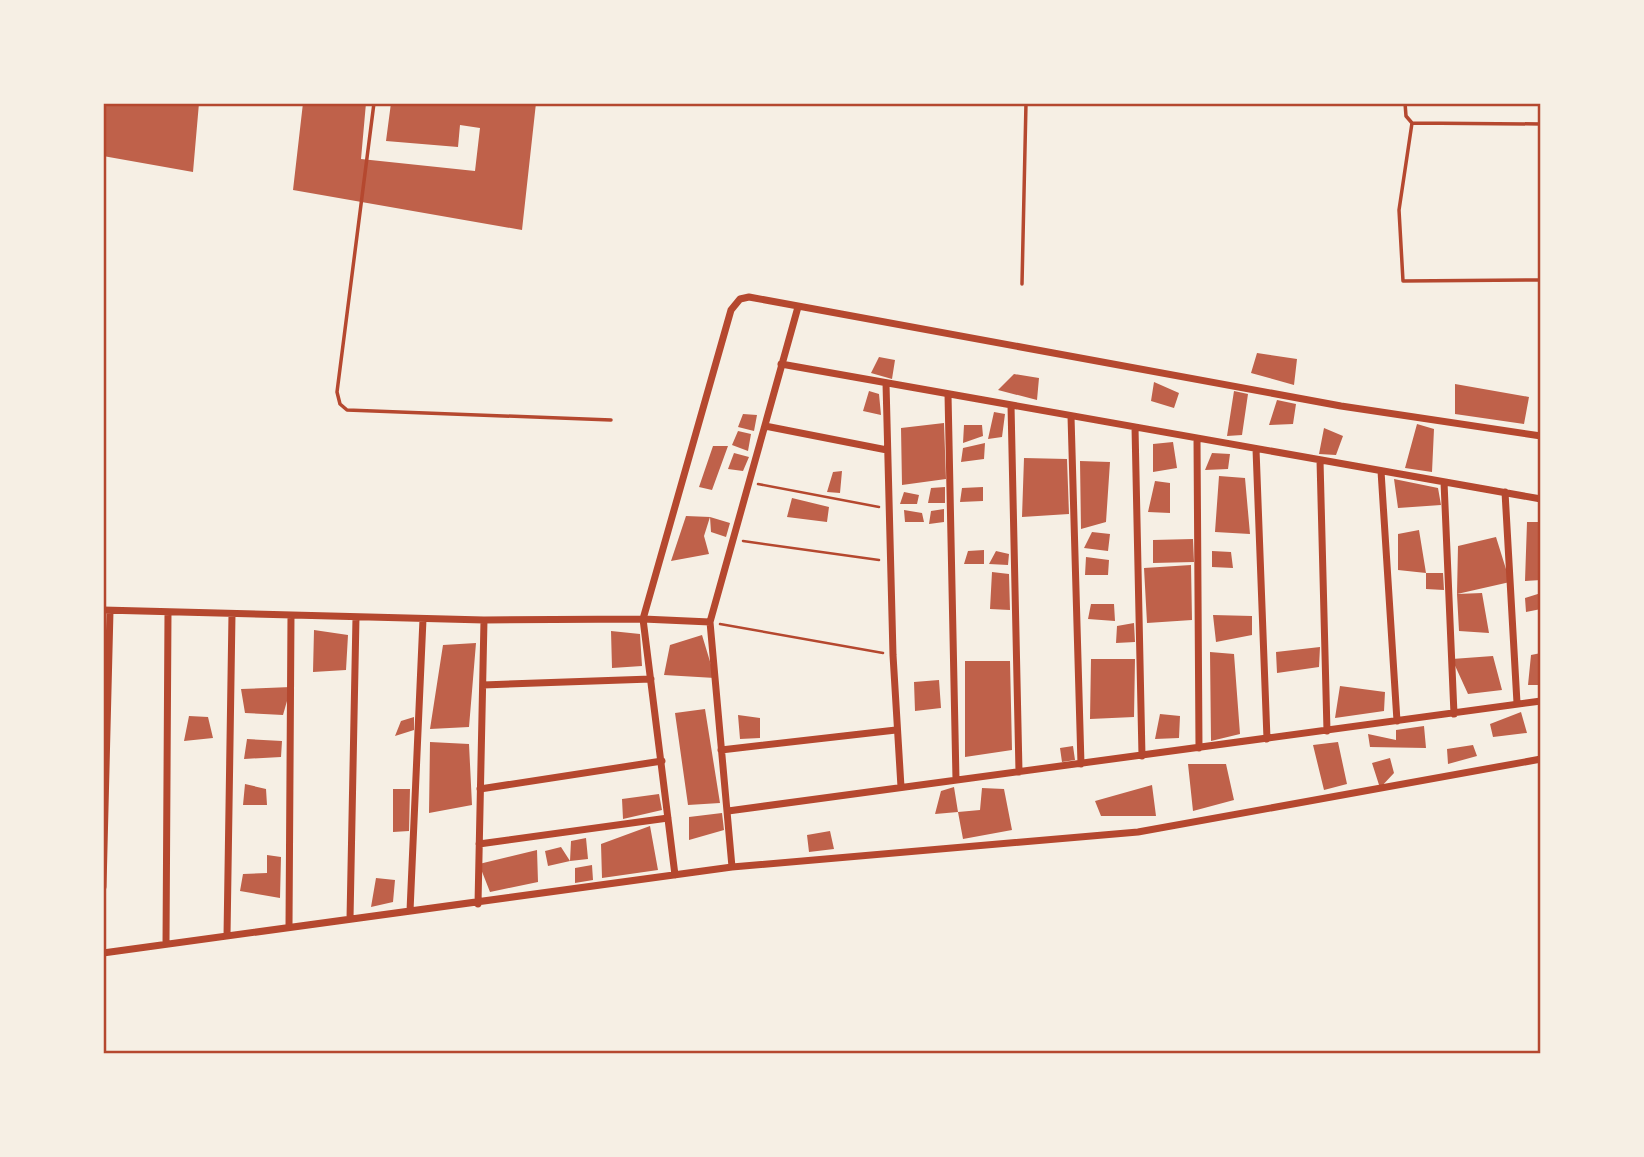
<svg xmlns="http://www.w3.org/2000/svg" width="1644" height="1157" font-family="'Work Sans',sans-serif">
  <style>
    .building { fill: #bf614a }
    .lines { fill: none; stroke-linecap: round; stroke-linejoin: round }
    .path { stroke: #b5482f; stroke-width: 2.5 }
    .service { stroke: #b5482f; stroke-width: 3.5 }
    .minor { stroke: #b5482f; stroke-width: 7 }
    .neatline { fill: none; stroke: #b5482f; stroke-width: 2.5 }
  </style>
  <rect width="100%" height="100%" fill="#f6efe4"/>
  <!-- building -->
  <path class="building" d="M103 103H199L193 172 103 156Z
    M303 103H366L361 159 475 171 480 128 460 125 458 147 386 141 391 103H536L522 230 293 190Z
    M1257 353 1297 359 1294 385 1251 373Z
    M879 357 895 360 892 379 871 373Z
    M1014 374 1039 378 1037 400 998 390Z
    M1154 382 1179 393 1174 408 1151 401Z
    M1455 384 1529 397 1524 424 1455 414Z
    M869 391 879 394 881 415 863 411Z
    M1234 391 1248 394 1242 435 1227 436Z
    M1277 400 1296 404 1293 424 1269 425Z
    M994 412 1005 414 1002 437 988 439Z
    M743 414 757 415 754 431 738 427Z
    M944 423 946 479 902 485 901 428Z
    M1417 424 1434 429 1432 472 1405 468Z
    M964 425H982L983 436 963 443Z
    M1324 428 1343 436 1336 455 1319 454Z
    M738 431 751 434 748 451 732 445Z
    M1173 442 1177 468 1153 472V444Z
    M985 443 984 459 961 462 963 448Z
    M713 446H728L712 490 699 487Z
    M734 453 749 457 743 471 728 469Z
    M1212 453 1230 454 1228 469 1205 470Z
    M1024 458 1067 459 1069 514 1022 517Z
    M1080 461 1110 462 1106 522 1081 529Z
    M842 471 840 493 827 492 833 472Z
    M1219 476 1245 478 1250 534 1215 532Z
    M1394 479 1438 488 1441 505 1398 508Z
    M1155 481 1170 483V513L1148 512Z
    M945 487V503H928L931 488Z
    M983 487V501L960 502 962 488Z
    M904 492 919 495 917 504H900Z
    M792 498 829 507 827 522 787 517Z
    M944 509V522L929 524 931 511Z
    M904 510 922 513 924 522H905Z
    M686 516 710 517 704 536 709 554 671 561Z
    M710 517 730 523 726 537 711 532Z
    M1527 522H1541V580L1525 581Z
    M1419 530 1426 573 1398 570V534Z
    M1092 532 1110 534 1108 551 1084 548Z
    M1496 537 1510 582 1457 594 1458 546Z
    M1193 539 1194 562 1153 563V540Z
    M984 550V564H964L968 551Z
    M996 551 1009 554 1008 565 989 564Z
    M1212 551 1231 552 1233 568 1212 567Z
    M1086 557 1109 560 1108 575H1085Z
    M1191 565 1192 620 1147 623 1144 568Z
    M992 572 1009 574 1010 610 990 609Z
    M1426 573H1443L1444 590 1426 589Z
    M1482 593 1489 633 1459 631 1457 594Z
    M1541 593V609L1526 612 1525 598Z
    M1091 604H1114L1115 621 1088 619Z
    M1213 615 1252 616V635L1216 642Z
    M1134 623 1135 642 1116 643 1117 626Z
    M314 630 348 635 346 670 313 672Z
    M611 631 640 634 642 666 612 668Z
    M702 635 715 678 664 675 670 645Z
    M476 643 469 727 430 729 443 645Z
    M1320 647 1319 667 1277 673 1276 652Z
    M1210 652 1234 654 1240 734 1211 741Z
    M1541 653V685H1528L1531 655Z
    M1493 656 1502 690 1468 694 1452 659Z
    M1091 659H1135L1134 717 1090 719Z
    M965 661H1010L1012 750 965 757Z
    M939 680 941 708 915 711 914 682Z
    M1340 686 1385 692 1384 711 1335 718Z
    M291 687 283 715 245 713 241 689Z
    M705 709 720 803 688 805 675 713Z
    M1521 712 1527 733 1493 737 1490 724Z
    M1160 714 1180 716 1179 738 1155 739Z
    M738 715 760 718V738L740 739Z
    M189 716 208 717 213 738 184 741Z
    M414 717V730L395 736 401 721Z
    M1424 726 1426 748 1370 747 1368 734 1396 740V730Z
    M247 739 282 741 281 757 244 759Z
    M430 742 469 744 472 805 429 813Z
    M1338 742 1347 784 1324 790 1313 745Z
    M1473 745 1477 756 1448 764 1447 749Z
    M1073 746 1075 760 1062 762 1060 748Z
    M1390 758 1394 773 1380 788 1372 763Z
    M1188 764H1226L1234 800 1193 811Z
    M245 784 266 789 267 805H243Z
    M1152 785 1156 816H1101L1095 801Z
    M954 787 958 812 935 814 941 791Z
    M982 788 1004 789 1012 830 963 839 958 812 980 810Z
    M393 789H410L409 831 393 832Z
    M659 794 662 810 623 819 622 799Z
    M722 813 724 830 689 840V817Z
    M650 826 658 870 602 878 601 844Z
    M830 831 834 849 809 852 807 835Z
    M586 838 588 859 570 861 571 841Z
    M561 847 570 861 548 866 545 851Z
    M537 850 538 882 490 892 479 864Z
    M267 855 281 857 280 898 240 891 243 874 267 873Z
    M592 865 593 880 575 883V868Z
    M376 878 395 880 393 902 371 907Z"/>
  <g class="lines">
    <!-- path -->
    <path class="path" d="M758 484 879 507
      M743 541 879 560
      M720 624 883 653"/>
    <!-- service -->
    <path class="service" d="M374 103 337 392 340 404 347 410 611 420
      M1405 103 1406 116 1412 123 1541 124
      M1412 123 1399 210 1403 281 1541 280
      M1022 284 1026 103"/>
    <!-- minor -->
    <path class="minor" d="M781 364 1541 499
      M886 383 893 655 901 787
      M948 394 956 780
      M1011 405 1019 772
      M1071 416 1081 764
      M765 426 887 450
      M1135 427 1142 756
      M1197 438 1199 748
      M1256 449 1267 739
      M1320 460 1327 731
      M1381 471 1397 721
      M1444 482 1454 714
      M1505 492 1517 703
      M103 610 484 620 643 619 710 622
      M483 685 651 679
      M721 750 896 730
      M480 789 662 761
      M728 811 1541 701
      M479 844 668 818
      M732 867 710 622 798 307
      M675 875 643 619 731 310 740 299 749 297 1341 406 1541 436
      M103 887 110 611
      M478 904 484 620
      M410 911 423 619
      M350 919 356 617
      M289 927 291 615
      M227 936 232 614
      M166 944 168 612
      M103 953 732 867 1138 832 1541 759"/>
  </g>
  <!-- border -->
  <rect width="1644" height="1157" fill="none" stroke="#f6efe4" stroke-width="210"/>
  <rect x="105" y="105" width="1434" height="947" class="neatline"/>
</svg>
